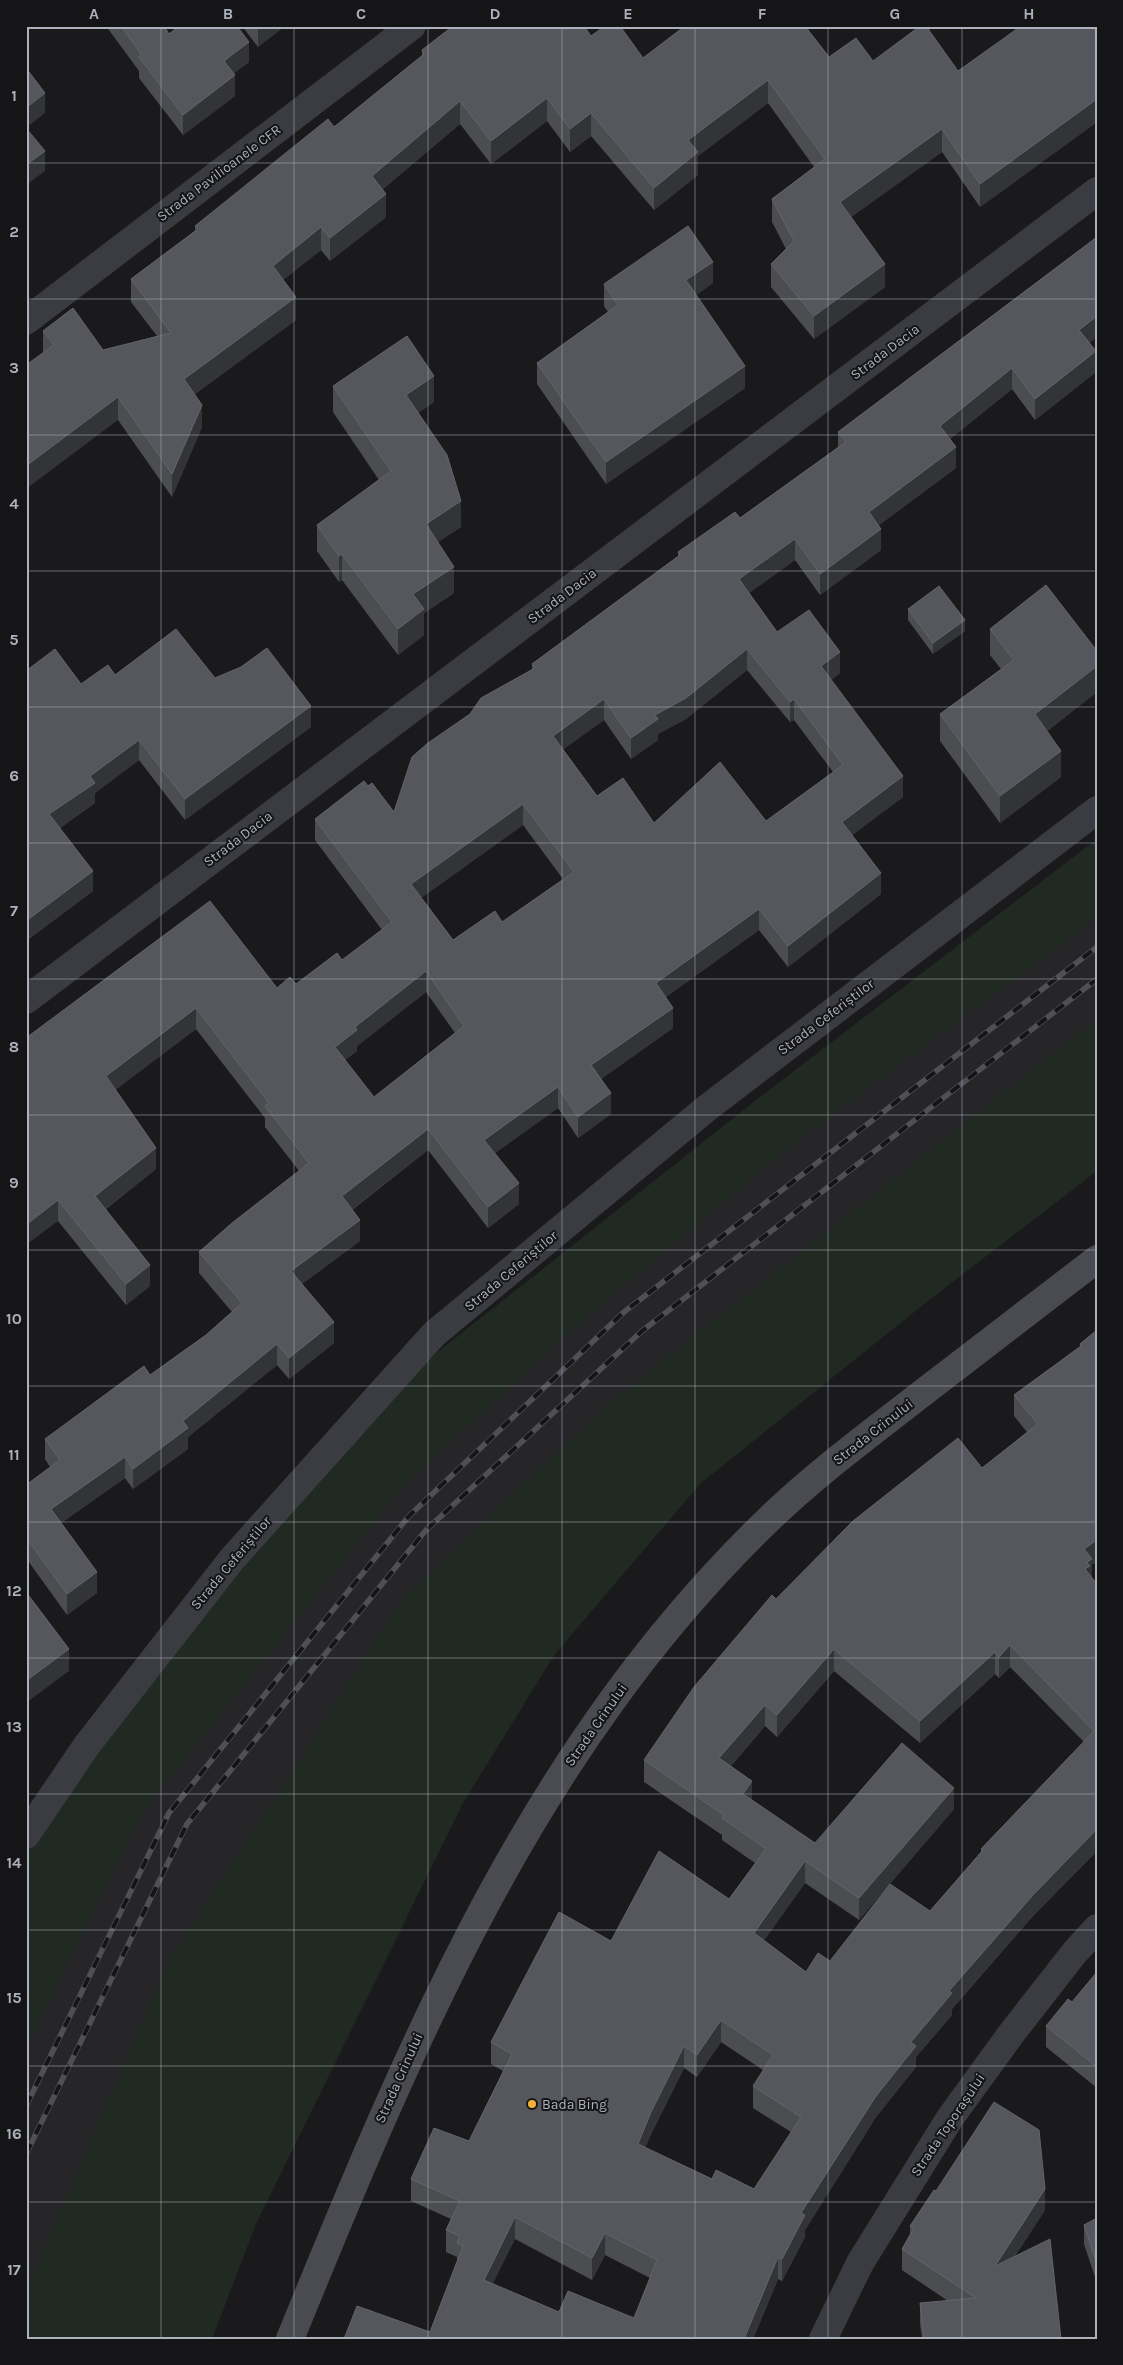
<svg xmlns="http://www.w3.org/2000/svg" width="1123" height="2365" font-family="Karla,sans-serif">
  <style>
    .built { fill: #262629 }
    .green { fill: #212a22 }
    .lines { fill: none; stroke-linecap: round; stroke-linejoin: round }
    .street { stroke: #3b3c41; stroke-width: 28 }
    .secondary { stroke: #494b51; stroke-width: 28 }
    .rail-casing { stroke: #4e5056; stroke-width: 5.5 }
    .rail { stroke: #151517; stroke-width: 4; stroke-dasharray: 11; stroke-linecap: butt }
    .wall { fill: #4b4d51; fill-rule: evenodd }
    .shaded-wall { fill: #333437 }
    .building { fill: #56575d; stroke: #63656c; fill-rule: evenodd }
    .grid { fill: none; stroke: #acb1bc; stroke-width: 1; stroke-opacity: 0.55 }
    .poi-dot { fill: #f4b13a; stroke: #151517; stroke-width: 2 }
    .labels { text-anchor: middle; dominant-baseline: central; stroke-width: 4; stroke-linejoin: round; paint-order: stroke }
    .street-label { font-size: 14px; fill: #acb1bc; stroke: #151517 }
    .poi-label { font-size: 14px; fill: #acb1bc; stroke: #151517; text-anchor: start }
    .neatline { fill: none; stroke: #acb1bc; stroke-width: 2 }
    .grid-label { font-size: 16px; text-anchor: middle; font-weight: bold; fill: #acb1bc }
  </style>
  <rect width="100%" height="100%" fill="#1a1a1c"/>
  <!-- built -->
  <path class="built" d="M1097 917V1020L608 1404 34 2339H26V2047L144 1809 408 1481 601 1304 790 1146Z"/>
  <!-- green -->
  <path class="green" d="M1097 839V917L790 1146 601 1304 408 1481 144 1809 26 2047V1850L175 1640 386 1393 760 1097Z
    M1097 1019V1171L933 1297 701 1483 555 1654 463 1803 256 2224 212 2339H26V2291L168 1963 405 1596 608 1404Z"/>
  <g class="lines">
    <!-- street -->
    <path class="street" d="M26 321 412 26
      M26 1000 1097 191
      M26 1835 87 1745 232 1559 434 1334 707 1108 1097 810
      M823 2339 860 2263 950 2118 1011 2034 1075 1952 1097 1928"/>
    <!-- secondary -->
    <path class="secondary" d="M290 2339C411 2043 532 1748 767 1521 813 1476 865 1438 916 1398 976 1352 1037 1305 1097 1259"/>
    <defs>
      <path id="rail" d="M26 2106 169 1813 409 1516 624 1312 1097 947
        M26 2154 187 1824 426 1530 642 1331 1097 979"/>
    </defs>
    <!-- rail casing -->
    <use href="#rail" class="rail-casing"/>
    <!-- rail -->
    <use href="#rail" class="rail"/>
  </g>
  <!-- wall -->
  <path class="wall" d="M106 26H164L169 34 249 62 234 73 235 96 183 135 139 78V71Z
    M242 26H281V29L258 47Z
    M1097 26V122L980 207 942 152 851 217 885 287 814 339 771 287V264L786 249 772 222V199L814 167 768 103 698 156V175L654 210 591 136 570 152 547 121 491 164 460 124 383 189 386 217 330 261 321 250 283 280 296 320 195 394 202 427 172 497 118 420 43 353V331L103 350 157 336 131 302V279L195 231V226L334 127 422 56V50L591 36 643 58 829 57 873 61 958 71Z
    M1097 237V337L1089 343 1096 372 1035 420 1012 389 950 439 956 468 879 525 881 550 820 595 795 560 749 593 777 632 840 673 831 680 903 797 852 835 881 894 788 967 759 930 666 997 673 1028 601 1079 611 1114 578 1138 558 1108 495 1153 519 1204 488 1228 428 1150 352 1210 360 1241 302 1284 334 1343 289 1379 277 1365 188 1437V1449L133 1489 125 1478 61 1523 97 1593 67 1615 26 1558V1485L50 1467 45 1459V1439L150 1375 206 1335 232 1312 199 1273V1252L299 1171 265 1127V1118L196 1029 115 1090 156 1169 106 1209 150 1286 126 1305 58 1221 26 1038 296 984 342 960 382 930 315 840V819L368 786 394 812 470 714 532 669V664L678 556V552L740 518 838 447V432ZM747 670 790 722 794 720 833 772 766 821 654 823 597 796 563 749 604 720 631 759 658 740V734L686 719ZM523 825 563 879 502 922 453 940 421 898ZM426 992 455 1033 374 1097 345 1060 357 1051V1046Z
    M713 283 696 295 745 388 606 484 537 384V363L608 312 604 306V284Z
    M333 386 434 402 418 413 461 527 438 542 454 593 424 613V635L398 655 342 580 339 582 317 551V525L379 480 333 412Z
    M908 609 965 631 933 654 908 620Z
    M990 629 1097 651V692L1047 731 1061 777 1000 823 940 741V714L1001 669 990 655Z
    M115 675 215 678 311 727 185 820 139 760 95 793V803L60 828 93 891 26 941 81 684Z
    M1097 1330 1092 1565V1578L1097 1584V1851L1033 1916 952 2009V2015L916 2057V2067L876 2117 805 2230V2237L782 2281 778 2279 753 2339H344L430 2332 457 2262V2257L446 2252V2230L451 2219 411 2201V2179L469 2141 503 2071 491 2064V2042L611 1941 729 1899 755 1863 722 1840V1835L644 1782V1760L776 1599 982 1468 1027 1432 1014 1416V1395L1080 1347V1344ZM1010 1667 1084 1742 981 1849V1852L930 1911 830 1961 806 1972 764 1940 805 1883 859 1920 954 1809 815 1843 752 1800 731 1766 765 1726 777 1737 834 1671 920 1743 995 1674 999 1678ZM721 2042 763 2070 753 2086V2108L791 2132 754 2189 712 2179 645 2148 651 2134 684 2068 697 2077ZM515 2239 592 2280 605 2255 650 2278 634 2318 559 2312 492 2284Z
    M1097 1972V2088L1046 2047V2026L1072 2002Z
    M936 2191 1045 2210 1015 2256 1061 2339H922L920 2324V2303L948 2301 902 2270V2249L910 2234V2226Z
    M1097 2218V2283L1084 2244V2225Z"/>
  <!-- shaded-wall -->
  <path class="shaded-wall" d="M258 26H281V29L258 47Z
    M249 42V62L224 81V61Z
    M235 75V96L183 135V115Z
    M768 80V103L698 156V175L654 210V188L688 140Z
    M45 93V113L26 128V108Z
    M547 98V121L491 164V141Z
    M1097 99V122L980 207V184Z
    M460 101V124L372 198V176Z
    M591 113V136L570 152V129Z
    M942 129V152L840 225V202Z
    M45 151V171L26 185V165Z
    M386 194V217L330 261V238Z
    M321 227V250L273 288V266Z
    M713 262V283L686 302V280Z
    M885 264V287L814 339V316Z
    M296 297V320L184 402V379Z
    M1097 316V337L1079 351V330Z
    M1096 351V372L1035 420V399Z
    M745 366V388L606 484V462Z
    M1012 368V389L940 447V426Z
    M434 376V402L406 421V395Z
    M118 397V420L26 489V466Z
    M202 405V427L172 497V474Z
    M956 447V468L869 532V512Z
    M461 501V527L426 550V524Z
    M881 529V550L820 595V574Z
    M795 539V560L739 600V579Z
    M342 554V580L339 582V556Z
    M454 567V593L424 613V635L398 655V629L413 594Z
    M965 620V631L933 654V643Z
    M747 649V670L686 719 658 734V740L631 759V738L655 715Z
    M840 652V673L821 687V666Z
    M1097 666V692L1035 741V714Z
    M604 699V720L553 757V736Z
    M794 699V720L790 722V702Z
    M311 706V727L185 820V799Z
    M139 740V760L95 793V803L49 835V814L90 776Z
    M1061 751V777L1000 823V796Z
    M903 776V797L842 843V822Z
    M523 804V825L411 905V884Z
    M93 871V891L26 941V921Z
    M881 873V894L788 967V946Z
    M759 909V930L656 1004V983Z
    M426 971V992L357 1046V1051L335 1067V1047L355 1027Z
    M196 1008V1029L106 1097V1076Z
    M673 1008V1028L591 1086V1065Z
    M558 1087V1108L484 1161V1140Z
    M611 1093V1114L578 1138V1117Z
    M428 1129V1150L342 1217V1196Z
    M156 1148V1169L95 1217V1196Z
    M519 1183V1204L488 1228V1207Z
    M58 1200V1221L26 1245V1225Z
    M360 1220V1241L291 1292V1271Z
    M150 1265V1286L126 1305V1284Z
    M334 1322V1343L289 1379V1358Z
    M277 1344V1365L188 1437V1449L133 1489V1469L183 1421Z
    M125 1457V1478L51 1530V1509Z
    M1097 1540V1562L1092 1565V1580L1085 1591 1084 1549Z
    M97 1572V1593L67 1615V1594Z
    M1010 1645V1667L999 1678V1657Z
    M69 1649V1671L26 1703V1681Z
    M834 1649V1671L777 1737V1715Z
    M995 1652V1674L920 1743V1721Z
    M765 1705V1726L719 1780V1758Z
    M752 1781V1803L743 1794Z
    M954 1788V1809L859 1920V1898Z
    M1097 1829V1851L1033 1916 952 2009V2015L916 2057V2067L876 2117 805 2230V2237L782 2281V2259L801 2213 911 2042 949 1991 1033 1895Z
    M805 1861V1883L754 1955V1933Z
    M721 2020V2042L697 2077V2055Z
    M684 2046V2068L651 2134 638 2166V2144L651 2112Z
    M1045 2189V2210L995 2287V2266Z
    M515 2217V2239L484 2302V2280Z
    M605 2233V2255L592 2280V2258Z
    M778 2257V2279L753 2339H744Z"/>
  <!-- building -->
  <path class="building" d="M121 26H164L169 34 179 26H237L249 42 224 61 235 75 183 115 139 57 141 54Z
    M453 26H584L591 36 605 26H620L643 58 685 26H805L829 57 856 38 873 61 920 26H926L958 71 1021 26H1097V99L980 184 942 129 840 202 885 264 814 316 771 264 794 241 772 199 825 159 768 80 688 140 698 152 654 188 591 113 570 129 547 98 491 141 460 101 372 176 386 194 330 238 321 227 273 266 296 297 184 379 202 405 172 474 118 397 26 466V365L54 345 43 331 73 308 103 350 171 333 131 279 198 229 195 226 328 119 334 127 424 54 422 50Z
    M26 68 45 93 26 108Z
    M26 128 45 151 26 165Z
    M688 226 713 262 686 280 745 366 606 462 537 363 618 305 604 284Z
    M1097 237V316L1079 330 1096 351 1035 399 1012 368 940 426 956 447 869 512 881 529 820 574 795 539 739 579 777 632 809 610 840 652 821 666 903 776 842 822 881 873 788 946 759 909 656 983 673 1008 591 1065 611 1093 578 1117 558 1087 484 1140 519 1183 488 1207 428 1129 342 1196 360 1220 291 1271 334 1322 289 1358 277 1344 183 1421 188 1428 133 1469 125 1457 51 1509 97 1572 67 1594 26 1537V1485L60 1460 45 1439 144 1366 150 1375 206 1335 242 1303 199 1252 232 1223 309 1163 265 1106 269 1103 196 1008 106 1076 156 1148 95 1196 150 1265 126 1284 58 1200 26 1225V1038L210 901 277 988 290 977 296 984 337 953 342 960 392 922 315 819 364 781 368 786 372 783 394 812 412 757 428 743 470 714 481 698 535 668 532 664 680 555 678 552 735 512 740 518 846 442 838 432ZM747 649 790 702 794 699 843 765 766 821 720 762 654 823 623 778 597 796 553 736 604 699 631 738 658 719 655 715 686 698ZM523 804 574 872 502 922 495 911 453 940 411 884ZM426 971 464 1026 374 1097 335 1047 357 1030 355 1027Z
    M407 336 434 376 406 395 447 455 461 501 426 524 454 567 413 594 424 609 398 629 342 554 339 556 317 525 391 471 333 386Z
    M1046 585 1097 651V666L1035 714 1061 751 1000 796 940 714 1014 660 990 629Z
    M939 586 965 620 933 643 908 609Z
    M176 629 215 678 241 667 267 648 311 706 185 799 139 740 90 776 95 783 49 814 93 871 26 921V671L55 649 81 684 108 665 115 675Z
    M1097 1330V1540L1084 1549 1092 1559 1087 1562 1090 1566 1085 1569 1097 1584V1829L1033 1895 949 1991 952 1993 911 2042 916 2046 876 2096 801 2213 805 2215 782 2259 778 2257 744 2339H344L357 2306 430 2332 463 2246 457 2243 460 2236 446 2230 460 2201 411 2179 434 2128 469 2141 512 2054 491 2042 559 1912 611 1941 659 1851 729 1899 766 1849 722 1818 724 1815 644 1760 694 1687 772 1595 776 1599 853 1521 958 1438 982 1468 1038 1424 1014 1395 1081 1346 1080 1344ZM1010 1645 1094 1731 981 1849 983 1850 930 1911 890 1884 830 1961 818 1953 806 1972 754 1933 805 1861 859 1898 954 1788 902 1743 815 1843 743 1794 752 1781 719 1758 765 1705 777 1715 834 1649 920 1721 995 1652 999 1657ZM721 2020 773 2055 753 2086 801 2117 754 2189 716 2170 712 2179 638 2144 651 2112 684 2046 697 2055ZM515 2217 592 2258 605 2233 657 2260 634 2318 568 2291 559 2312 484 2280Z
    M26 1592 69 1649 26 1681Z
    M1097 1972V2067L1046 2026 1068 1999 1072 2002Z
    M994 2102 1039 2130 1045 2189 995 2266 1050 2239 1061 2339H924L920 2303 976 2298 902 2249 914 2228 910 2226 934 2190 936 2191Z
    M1097 2218V2264L1084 2225Z"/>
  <!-- grid -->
  <path class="grid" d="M161 26V2339M294 26V2339M428 26V2339M562 26V2339M695 26V2339M828 26V2339M962 26V2339M26 163H1097M26 299H1097M26 435H1097M26 571H1097M26 707H1097M26 843H1097M26 979H1097M26 1115H1097M26 1250H1097M26 1386H1097M26 1522H1097M26 1658H1097M26 1794H1097M26 1930H1097M26 2066H1097M26 2202H1097"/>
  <!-- markers -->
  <circle class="poi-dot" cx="532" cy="2104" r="5"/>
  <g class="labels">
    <!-- street labels -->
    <g class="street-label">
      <text transform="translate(219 173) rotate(-37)">Strada Pavilioanele CFR</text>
      <text transform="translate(885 352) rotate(-37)">Strada Dacia</text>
      <text transform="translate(562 596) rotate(-37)">Strada Dacia</text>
      <text transform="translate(238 839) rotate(-37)">Strada Dacia</text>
      <text transform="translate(826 1017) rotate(-37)">Strada Ceferiștilor</text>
      <text transform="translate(511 1271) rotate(-40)">Strada Ceferiștilor</text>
      <text transform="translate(873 1432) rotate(-38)">Strada Crinului</text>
      <text transform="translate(231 1563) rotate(-50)">Strada Ceferiștilor</text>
      <text transform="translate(596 1725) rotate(-55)">Strada Crinului</text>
      <text transform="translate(399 2078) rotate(-66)">Strada Crinului</text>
      <text transform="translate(948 2125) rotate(-56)">Strada Toporașului</text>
    </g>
    <!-- poi labels -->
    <g class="poi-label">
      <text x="542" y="2104">Bada Bing</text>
    </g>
  </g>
  <!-- border -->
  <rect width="1123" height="2365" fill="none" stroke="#151517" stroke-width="55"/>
  <rect x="28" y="28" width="1068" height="2310" class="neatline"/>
  <g class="grid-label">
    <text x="94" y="19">A</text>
    <text x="228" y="19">B</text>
    <text x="361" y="19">C</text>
    <text x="495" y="19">D</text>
    <text x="628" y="19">E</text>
    <text x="762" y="19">F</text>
    <text x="895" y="19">G</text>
    <text x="1029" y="19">H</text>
    <text x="14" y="101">1</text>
    <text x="14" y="237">2</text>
    <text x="14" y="373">3</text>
    <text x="14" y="509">4</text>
    <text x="14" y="645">5</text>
    <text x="14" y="781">6</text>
    <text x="14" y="916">7</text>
    <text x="14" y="1052">8</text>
    <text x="14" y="1188">9</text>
    <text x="14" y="1324">10</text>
    <text x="14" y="1460">11</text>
    <text x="14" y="1596">12</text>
    <text x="14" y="1732">13</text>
    <text x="14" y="1868">14</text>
    <text x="14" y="2003">15</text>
    <text x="14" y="2139">16</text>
    <text x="14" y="2275">17</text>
  </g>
</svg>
